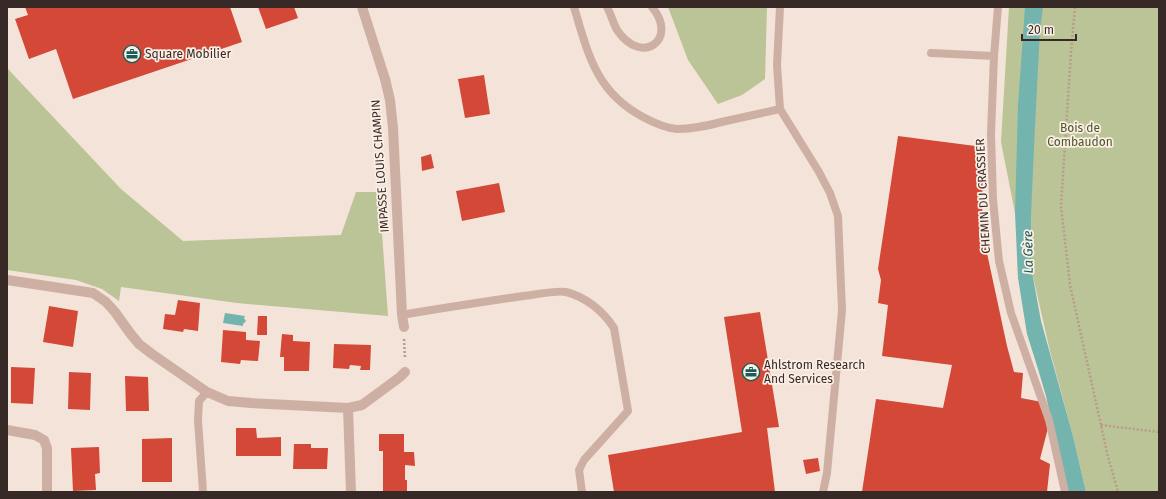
<svg xmlns="http://www.w3.org/2000/svg" width="1166" height="499" font-family="'Fira Sans',sans-serif">
  <style>
    .green { fill: #bbc496 }
    .water { fill: #74b4ae }
    .building { fill: #d34837 }
    .lines { fill: none; stroke-linecap: round; stroke-linejoin: round }
    .path { stroke: #b99a8d; stroke-width: 2.5; stroke-dasharray: 2 2; stroke-linecap: butt }
    .service { stroke: #cdb0a3; stroke-width: 8 }
    .minor { stroke: #cdb0a3; stroke-width: 10 }
    .labels { text-anchor: middle; dominant-baseline: central; stroke-width: 3.5; stroke-linejoin: round; paint-order: stroke }
    .poi-label { font-size: 12px; fill: #372926; stroke: #fbeee5; text-anchor: start }
    .park-label { font-size: 12px; fill: #4c5827; stroke: #fbeee5 }
    .street-label { font-size: 12px; fill: #372926; stroke: #fbeee5 }
    .water-label { font-size: 13px; font-style: italic; fill: #175d58; stroke: #fbeee5 }
  </style>
  <rect width="100%" height="100%" fill="#f4e3d8"/>
  <!-- green -->
  <path class="green" d="M668 7H767L765 79 742 95 718 104 688 60Z
    M1009 7H1159V492H1086L1073 436 1050 351 1032 272 1031 216 1015 213 1001 142Z
    M7 68 121 189 183 241 341 235 356 192H379L388 316 237 303 121 287 119 301 102 289 76 280 7 270Z"/>
  <!-- water -->
  <path class="water" d="M1025 7H1043L1040 30 1034 146 1031 216 1032 272 1041 321 1073 436 1086 492H1068L1060 462 1046 396 1038 369 1027 334 1018 278 1015 213 1018 105Z
    M225 313 245 316 244 318 246 321 243 324V326L223 323Z"/>
  <!-- building -->
  <path class="building" d="M25 7H230L242 42 73 99 56 49 29 59 15 19 28 15Z
    M258 7H294L298 18 266 29Z
    M484 75 490 114 465 118 458 79Z
    M898 136 983 147 982 230 1007 346 1014 372 1023 373 1021 398 1042 402 1048 428 1040 459 1050 464 1047 492H862L876 399 943 408 952 365 882 356 888 305 878 303 881 280 878 269Z
    M431 154 434 168 422 171 421 157Z
    M499 183 505 212 462 221 456 191Z
    M178 300 200 303 198 331 184 329 183 332 163 329 165 314 175 315Z
    M49 306 78 311 73 347 43 342Z
    M760 312 779 427 767 428 775 492H614L608 455 742 432 724 317Z
    M258 316H267V335H257Z
    M223 330 246 332V340L260 341 258 361 241 360 240 364 221 362Z
    M282 334 293 335V341L310 342 309 371H284V357H280Z
    M334 344 371 345 370 370H360L361 366 350 365 349 369 333 368Z
    M11 367 35 368 33 404 11 403Z
    M69 372 91 373 90 410 68 409Z
    M125 376 148 377 149 411H126Z
    M236 428H256L257 438 281 437V456H236Z
    M379 434H404V452H414L415 466 405 465V480H407V492H383V451H379Z
    M172 438V482H142V439Z
    M294 444H311V448H328L327 469H293Z
    M99 447 100 473 95 474 96 490 73 491 71 448Z
    M818 458 820 471 806 474 803 460Z"/>
  <g class="lines">
    <!-- path -->
    <path class="path" d="M1075 7 1071 52 1061 206 1070 285 1108 457 1118 492
      M404 339 405 358
      M1101 425 1159 432"/>
    <!-- service -->
    <path class="service" d="M574 7C588 54 596 92 643 117 654 123 665 128 677 129 694 129 710 125 726 121 744 117 762 113 780 109
      M607 7C611 14 613 23 617 30 642 67 679 39 652 7
      M780 7 777 65 780 109 819 172 830 193 838 216 842 310 827 473 823 492
      M998 7 994 56 991 134 993 200 999 261 1011 313 1049 420 1065 492
      M931 53 994 56
      M402 315C442 308 483 302 523 296 534 295 556 290 566 292 586 297 603 311 614 328L628 411 584 460 579 470 582 492
      M203 492 198 420 199 401 207 392"/>
    <!-- minor -->
    <path class="minor" d="M362 7 385 79 390 100 393 128 402 315 404 327
      M7 280 93 293 106 302 115 312 130 333 139 344 152 354 207 392 228 401 251 403 348 408 362 405 400 377 405 372
      M348 408 351 492
      M7 430 35 435 44 440 47 448V492"/>
  </g>
  <!-- icons -->
  <defs>
    <symbol id="office-ring" viewBox="-11 -11 22 22"><circle r="9.5" fill="#fbeee5" stroke="#175d58" stroke-width="1.5"/><path d="M-6-3h4V-5.5h4V-3h4V5H-6ZM-1-4.5V-3h2v-1.5ZM-6 0V1H6V0Z" fill="#175d58"/></symbol>
  </defs>
  <g fill-rule="evenodd">
    <use href="#office-ring" x="122" y="44" width="20" height="20"/>
    <use href="#office-ring" x="741" y="362" width="20" height="20"/>
  </g>
  <g class="labels">
    <!-- poi labels -->
    <g class="poi-label">
      <text x="145" y="54">Square Mobilier</text>
      <text x="764" y="365">Ahlstrom Research<tspan x="764" dy="14">And Services</tspan></text>
    </g>
    <!-- park labels -->
    <g class="park-label">
      <text x="1080" y="128">Bois de<tspan x="1080" dy="14">Combaudon</tspan></text>
    </g>
    <!-- street labels -->
    <g class="street-label">
      <text transform="translate(380 166) rotate(-94)">IMPASSE LOUIS CHAMPIN</text>
      <text transform="translate(983 196) rotate(-93)">CHEMIN DU CRASSIER</text>
    </g>
    <!-- water labels -->
    <g class="water-label">
      <text transform="translate(1028 252) rotate(-91)">La Gère</text>
    </g>
  </g>
  <!-- border -->
  <rect width="1166" height="499" fill="none" stroke="#372926" stroke-width="16"/>
  <!-- scale -->
  <path d="M1022 34v6h54v-6" fill="none" stroke="#372926" stroke-width="2"/>
  <text x="1028" y="34" font-size="12" fill="#372926" stroke="#fbeee5" stroke-width="3" paint-order="stroke">20 m</text>
</svg>
